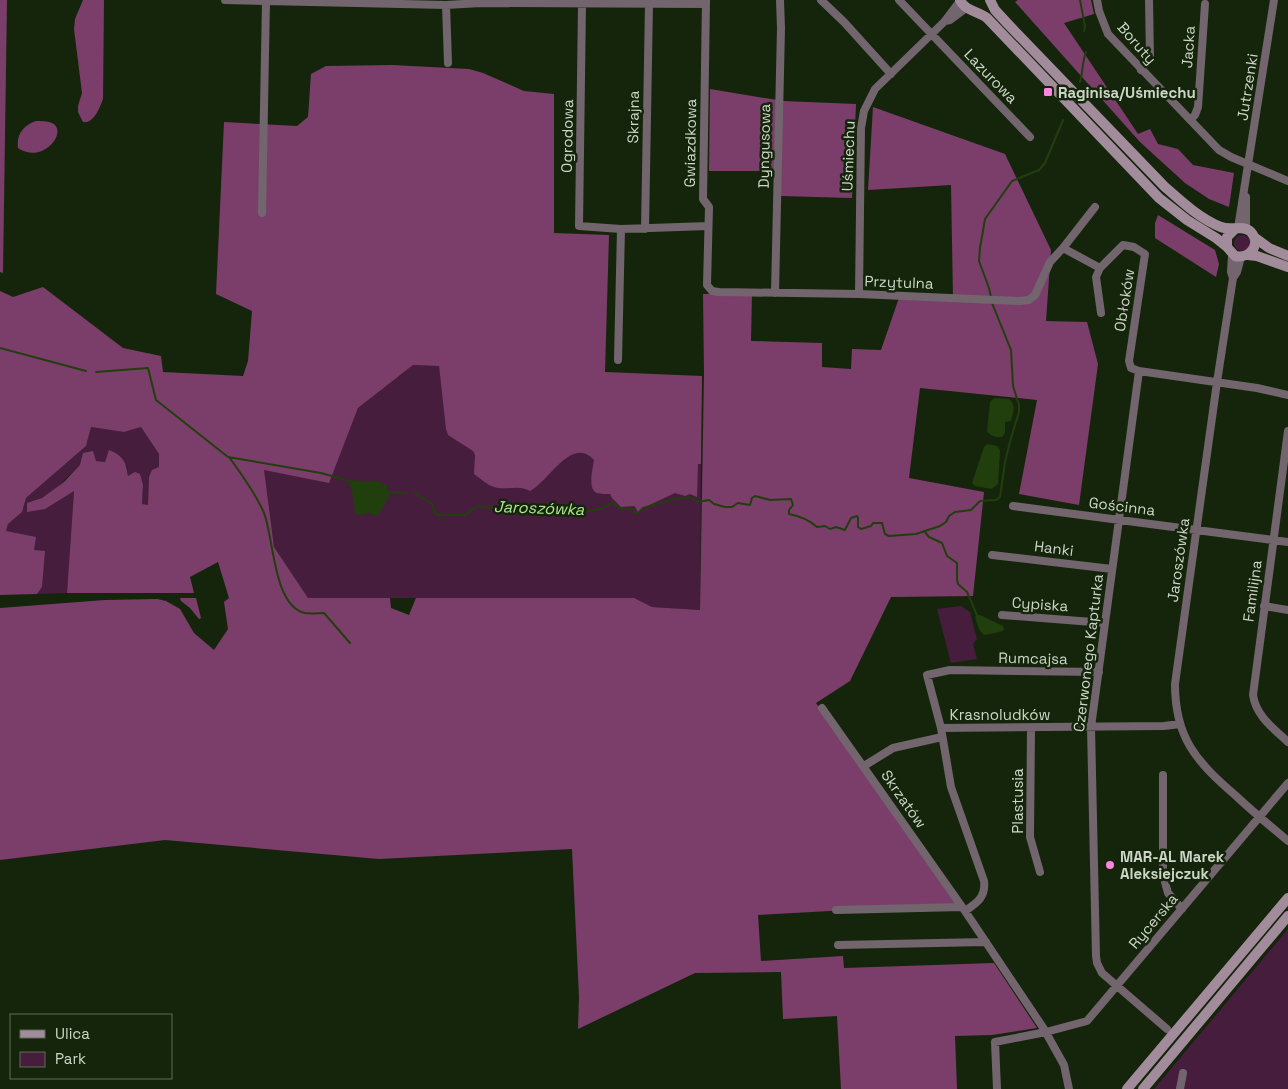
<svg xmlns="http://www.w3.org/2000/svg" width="1288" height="1089" font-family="'Space Grotesk',sans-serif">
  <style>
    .green { fill: #471d3d }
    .forest { fill: #7b3e6b }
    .water { fill: #213f0c }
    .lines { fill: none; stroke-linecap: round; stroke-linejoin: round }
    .stream { stroke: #213f0c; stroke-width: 2 }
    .minor { stroke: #72656e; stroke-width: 8 }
    .secondary { stroke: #a28c9b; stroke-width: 10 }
    .poi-dot { fill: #fe85df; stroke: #15250c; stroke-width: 2 }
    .labels { text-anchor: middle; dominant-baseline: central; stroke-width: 5; stroke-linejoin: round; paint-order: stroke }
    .street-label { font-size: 15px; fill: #ccd6c7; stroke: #15250c }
    .poi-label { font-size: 15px; font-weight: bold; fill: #ccd6c7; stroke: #15250c; text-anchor: start }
    .water-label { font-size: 16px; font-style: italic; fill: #ade88d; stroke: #15250c }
  </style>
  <rect width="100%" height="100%" fill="#15250c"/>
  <!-- green -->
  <path class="green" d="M1234 243a8 8 0 1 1 16 0a8 8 0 1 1-16 0Z
    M413 365 439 366 446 423 701 464 700 610 652 607 633 598H308L274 547 263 469 329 482 358 408Z
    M91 427 124 432 141 427 159 454V467L149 477 148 505 142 504 143 485 128 476 127 466 110 450 105 462C73 458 67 486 42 498 37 501 32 501 27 503L74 490 67 593 37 594 42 587 34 550 6 531 8 524 22 512 26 498 86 446Z
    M961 606 970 612 977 639 973 644 977 659 951 663 937 609Z
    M1288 929V1089H1154Z"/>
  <!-- forest -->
  <path class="forest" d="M0 0H7L3 273 0 272Z
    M83 0H104L103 99C100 107 94 124 83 122L78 112V106L82 93 74 29 75 19Z
    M1018 0H1091L1094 14 1064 23 1138 134 1150 129 1158 144 1178 149 1193 165 1234 173 1229 207 1209 199 1185 183 1140 142 1015 2Z
    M392 65 469 69 483 73 524 91 554 94V233L609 235 605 372 702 376 701 464H698L697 497 690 494 685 496 675 493 643 508 638 513 636 508 634 506 621 507 612 498 610 494C606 494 601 494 597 493 587 489 593 468 594 460 572 435 549 481 530 491 519 484 506 491 494 487 487 485 480 478 474 474L475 455 473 451 448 435 446 429 439 366 413 365 358 408 329 483 264 470 274 547 308 598H390L391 608 409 615 416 598H634L652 607 700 610 704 373 703 294 752 293 751 341 822 343V367L851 369 852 349 881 350 900 295 953 297 951 185 868 190 873 107 1005 154 1051 250 1046 321 1087 322 1098 364 1079 505 1019 494 1037 400 920 388 909 478 984 492 973 596 891 597 850 681 816 703 956 904 758 915 761 961 843 956 844 968 994 963 1037 1028 992 1035 955 1036 957 1089H841L837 1016 783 1019 781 972 695 973 578 1029 579 997 572 849 379 859 165 840 0 860V608L105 600 157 599 166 601 180 609 194 633 214 650 228 629 224 602 229 598 218 562 190 577 194 593H67L74 491 45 509 27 512V503L42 498 64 482 80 465 83 453 93 451 96 461 105 462 109 450C123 456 126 461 128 476L135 472 140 474 143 485 142 504 148 505 149 477 152 470 159 467V454L141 427 124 432 91 427 86 446 26 498 22 512 8 524 6 531 36 537 34 550 45 551 42 587 37 594 0 595V291L13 297 43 287 123 348 161 356 163 372 243 376 248 361 252 311 216 294 224 122 297 126 308 117 311 74 326 66Z
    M710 89 783 101 856 104 852 198 781 196V171H709Z
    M36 121C41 121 47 121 52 123 69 131 43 165 18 148 16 134 24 125 36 121Z
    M1158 215 1215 250 1219 264 1216 277 1155 238V223Z
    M180 598H196L201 618 199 619 190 608 181 601Z"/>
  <!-- water -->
  <path class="water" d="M994 398 1009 399C1017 406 1013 412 1011 421L1005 422V433L1002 437C996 437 991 437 987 431L990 402Z
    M987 444 997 446 1000 450 998 484 992 489 975 486 972 483 984 447Z
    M355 480C368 484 372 477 386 485L390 495 378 516 369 513 359 515 355 513 352 491 349 486 350 481Z
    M977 615H980L1003 626 1004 630 999 632 984 635C979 631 977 624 975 617Z"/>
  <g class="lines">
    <!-- stream -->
    <path class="stream" d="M1080 0 1085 26 1084 31
      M1080 82C1083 72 1082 62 1086 52
      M991 297 989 288 979 261 980 248 985 219 1012 181 1039 170 1045 163 1063 120
      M0 348 86 371
      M96 372 148 368 156 400 228 457 321 473 353 482
      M229 457C240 472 257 496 264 513 274 538 273 606 305 613 311 614 318 613 324 613L350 643
      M388 492 406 493
      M414 493 432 504 435 513 439 515H466L477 506 488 508 518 505 526 508 538 505 554 507 562 510H574L582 512 604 508 612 502 621 509H635V513H638L643 508 674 499 690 497 698 502 709 500 714 504 725 507H732L738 503 750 505 752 498 755 496 770 500 791 499 793 505 789 510V514C800 516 809 520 817 527L825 526 830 529 836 527 845 530 851 518 857 516 858 518V527L861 529 871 526 873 523H882L885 534 889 536 916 534 940 526 946 522 949 516 955 512 971 510 980 501 996 500 1000 497 1005 462 1011 438 1019 412V405L1013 386 1011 350 992 303
      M924 531 929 537 942 543 947 556 957 563V580L958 584 967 592 977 615"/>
    <!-- minor -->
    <path class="minor" d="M225 0 446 5 481 3 706 4
      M706 0 703 199 709 207 707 285 712 291 719 292 859 294 1020 301 1029 300 1035 295 1050 262 1063 248
      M821 0 844 22 891 74
      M899 0 1030 137
      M1097 0 1099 11 1108 34 1219 150 1231 157 1288 181
      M582 4 579 226 621 229
      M446 5 448 63
      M945 21 950 20 966 8
      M1141 70 1150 58 1149 0
      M1190 120 1195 115 1198 107 1205 4
      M1246 197V226L1248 230
      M1095 207 1063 248 1100 268
      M262 213 266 1
      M1238 228 1274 0
      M645 229 649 4
      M1232 255 1231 272 1233 278 1217 382 1175 684C1175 738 1196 761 1235 795 1252 811 1270 826 1288 841
      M1233 278 1237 272 1241 257
      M775 293 781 28 780 0
      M859 294 861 128 864 111 875 89 945 21 960 1
      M1101 313 1096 277 1100 268 1123 245 1134 247 1145 254 1129 361 1131 368 1139 371 1257 388 1288 395
      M618 360 621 229 708 226
      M1139 371 1091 727 1096 956 1097 963 1102 973 1167 1029
      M1288 431 1253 695C1256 716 1273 728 1288 742
      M1013 506 1288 542
      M992 555 1112 569
      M1264 606 1288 610
      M1002 615 1105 623
      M822 708 965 911 1044 1029 1064 1065 1069 1089
      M941 728 1164 726 1180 724
      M1031 728 1030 837 1040 872
      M864 766 893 748 942 737
      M1163 775V875L1168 893 1182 909
      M836 910 962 907
      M965 911C977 903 986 897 984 881L951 787 941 728 927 675 950 670 1099 672
      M838 945 986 942
      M997 1089 995 1042 1046 1032 1087 1021 1288 783
      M1180 1089 1183 1073"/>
    <!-- secondary -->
    <path class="secondary" d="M960 0C965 11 978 11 987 18L1159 198 1187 220 1216 238 1226 246
      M990 0 995 10 1007 23 1164 186C1181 201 1199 218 1221 227 1231 231 1243 224 1251 232 1262 245 1249 259 1235 256L1227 247V237L1235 229
      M1254 237 1269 248 1288 256
      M1248 255 1257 256 1288 267
      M1127 1089 1288 898
      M1143 1089 1288 916"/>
  </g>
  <!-- markers -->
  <g class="poi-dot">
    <rect x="1043" y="87" width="10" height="10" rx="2.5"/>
    <circle cx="1110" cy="865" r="5"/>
  </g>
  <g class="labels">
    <!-- street labels -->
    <g class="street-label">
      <text transform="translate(1137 43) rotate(49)">Boruty</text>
      <text transform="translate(1188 47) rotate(-86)">Jacka</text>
      <text transform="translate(991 76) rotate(46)">Lazurowa</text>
      <text transform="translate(1247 87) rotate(-81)">Jutrzenki</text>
      <text transform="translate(633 117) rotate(-89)">Skrajna</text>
      <text transform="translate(567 136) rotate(-89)">Ogrodowa</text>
      <text transform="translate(690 143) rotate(-89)">Gwiazdkowa</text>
      <text transform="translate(764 146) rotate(-89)">Dyngusowa</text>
      <text transform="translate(848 156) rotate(-88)">Uśmiechu</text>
      <text transform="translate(899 282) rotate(2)">Przytulna</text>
      <text transform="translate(1124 300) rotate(-81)">Obłoków</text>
      <text transform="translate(1122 506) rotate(7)">Gościnna</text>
      <text transform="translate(1054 548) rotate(7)">Hanki</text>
      <text transform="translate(1178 560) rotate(-82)">Jaroszówka</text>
      <text transform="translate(1252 591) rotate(-82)">Familijna</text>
      <text transform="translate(1040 604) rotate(4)">Cypiska</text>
      <text transform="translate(1088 653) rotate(-83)">Czerwonego Kapturka</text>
      <text transform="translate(1033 658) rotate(1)">Rumcajsa</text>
      <text x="1000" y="714">Krasnoludków</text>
      <text transform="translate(904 799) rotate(55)">Skrzatów</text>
      <text transform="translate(1017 801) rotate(-90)">Plastusia</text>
      <text transform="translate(1153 921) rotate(-50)">Rycerska</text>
    </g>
    <!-- poi labels -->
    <g class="poi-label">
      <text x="1058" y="92">Raginisa/Uśmiechu</text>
      <text x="1120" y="856">MAR-AL Marek<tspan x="1120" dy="17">Aleksiejczuk</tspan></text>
    </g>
    <!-- water labels -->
    <g class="water-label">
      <text transform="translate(539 508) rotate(2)">Jaroszówka</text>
    </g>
  </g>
  <!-- legend -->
  <rect x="10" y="1014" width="162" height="65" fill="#15250c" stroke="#5e6c57"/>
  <rect x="20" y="1030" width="25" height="8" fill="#a28c9b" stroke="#5e6c57"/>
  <text x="55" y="1039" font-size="15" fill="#ccd6c7">Ulica</text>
  <rect x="20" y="1052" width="25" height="15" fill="#471d3d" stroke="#5e6c57"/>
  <text x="55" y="1064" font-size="15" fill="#ccd6c7">Park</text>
</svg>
